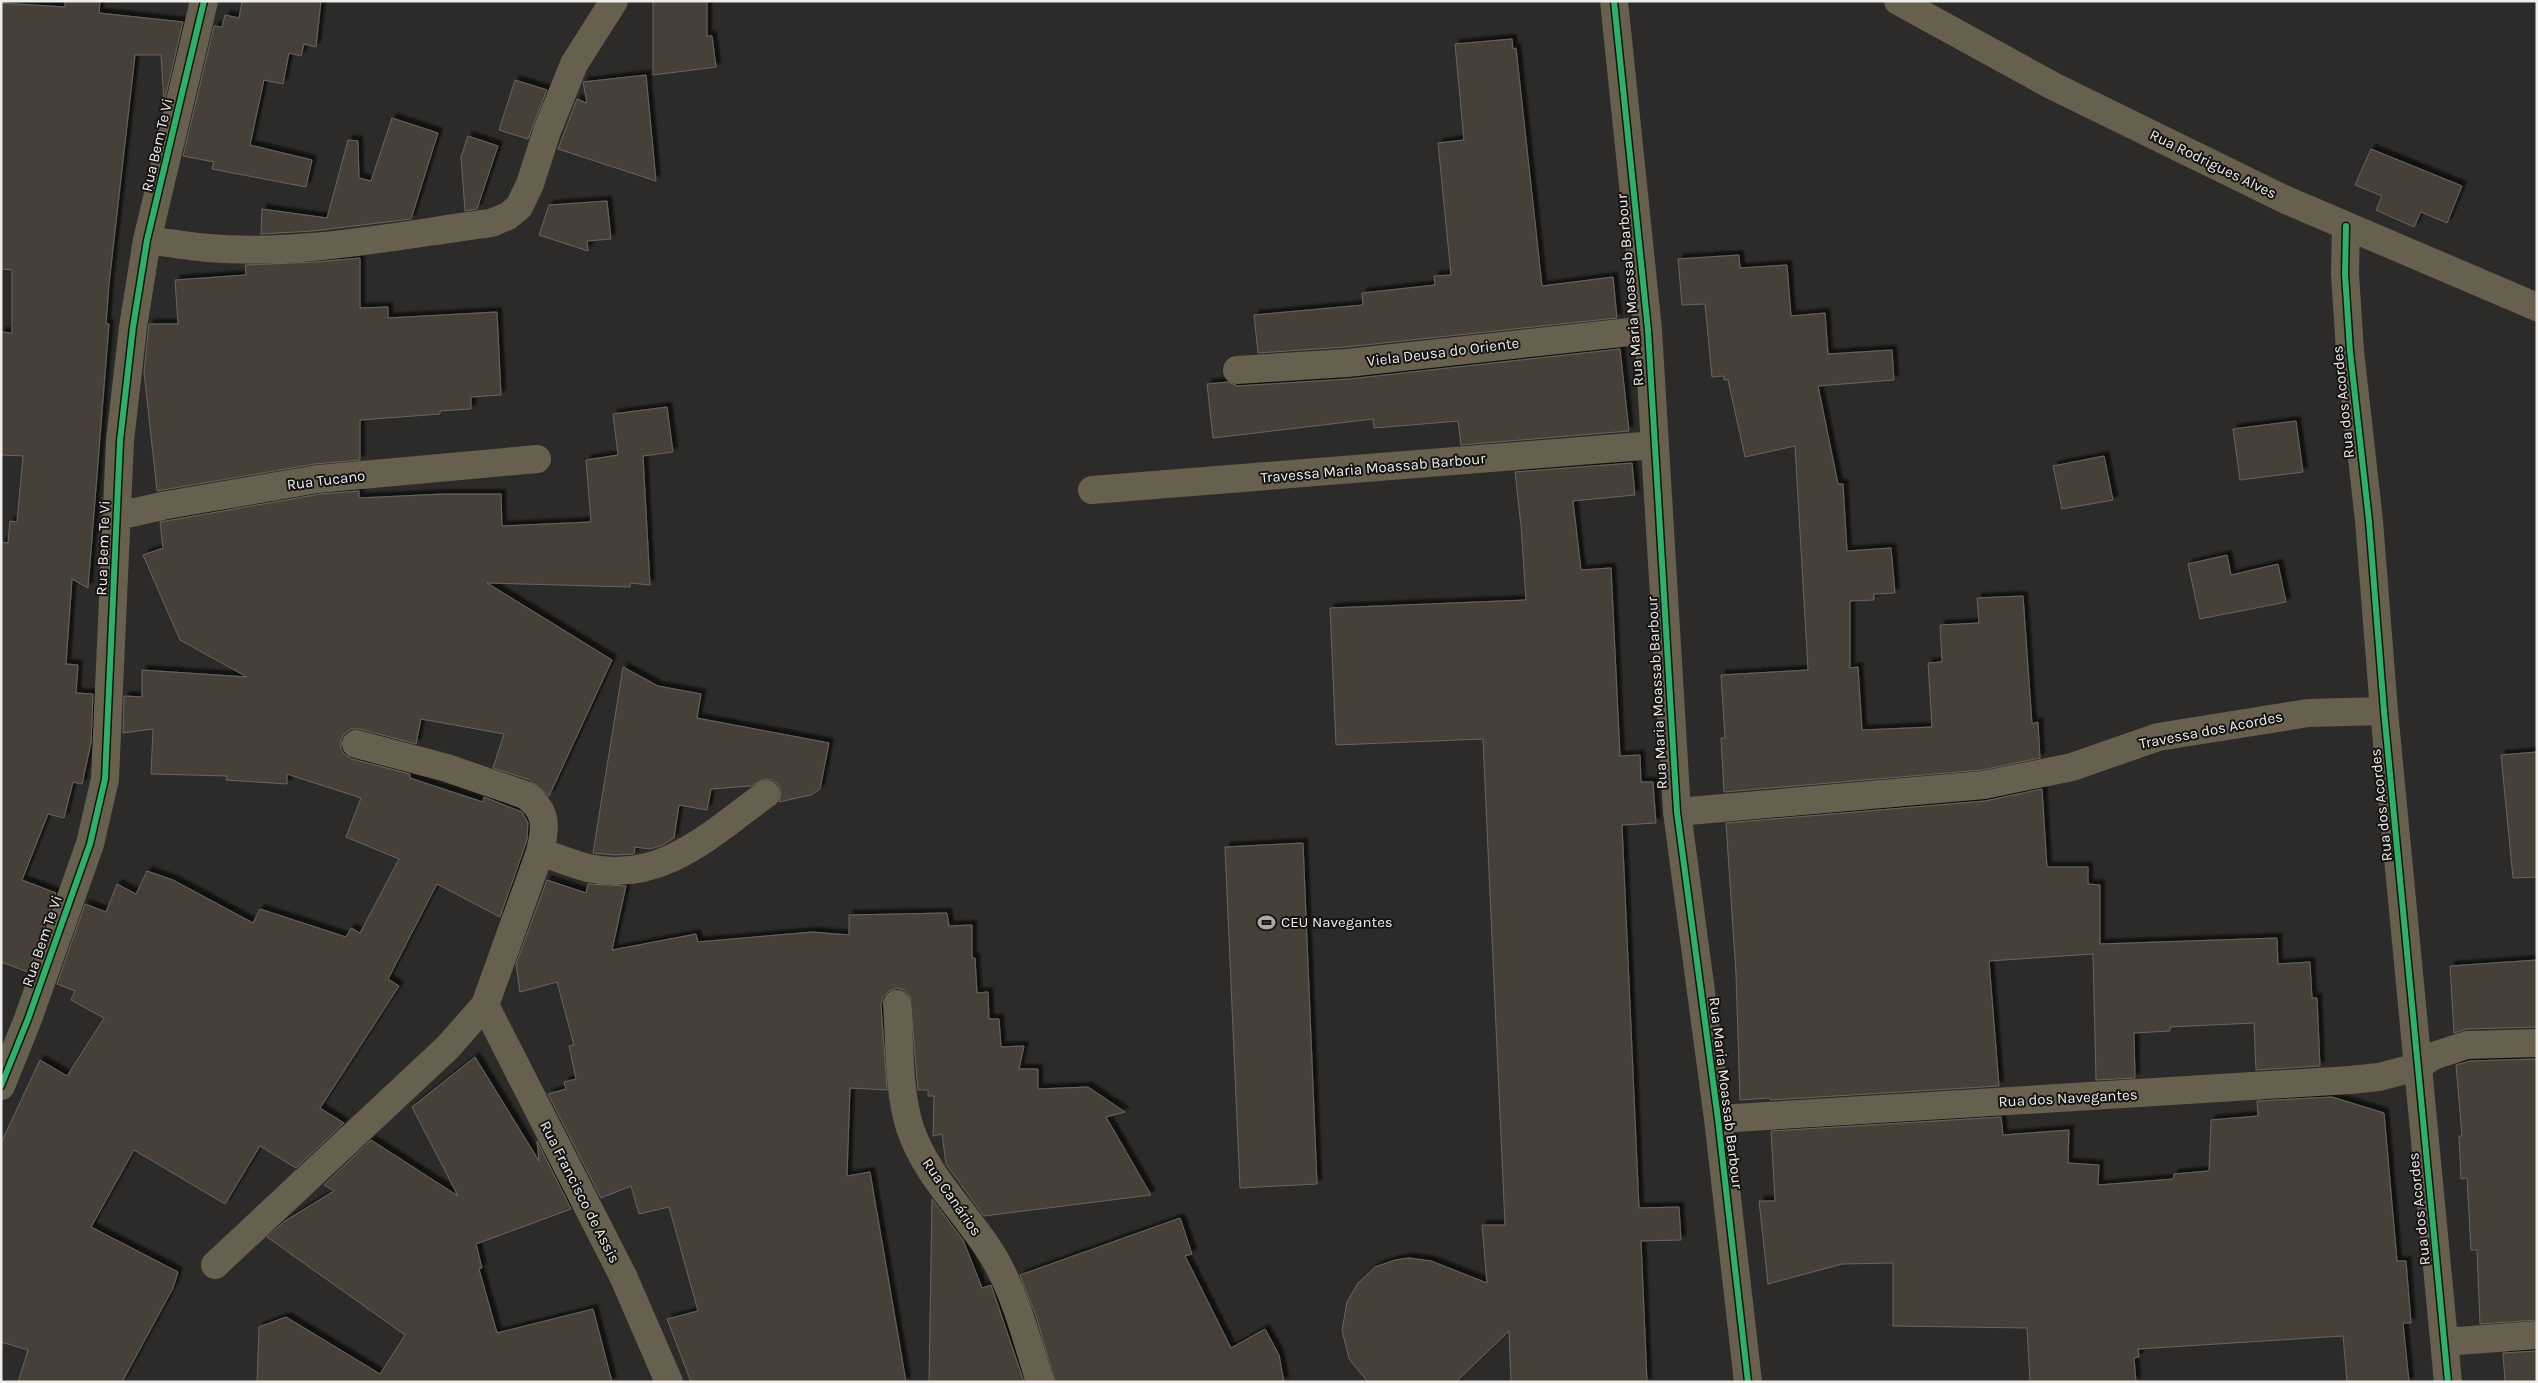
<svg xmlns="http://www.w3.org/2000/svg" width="2538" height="1383" font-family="Karla,sans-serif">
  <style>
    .building { fill: #474137; stroke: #666563; filter: url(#shadow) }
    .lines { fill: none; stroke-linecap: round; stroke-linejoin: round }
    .minor { stroke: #67604e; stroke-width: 28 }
    .cycleway-casing { stroke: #151413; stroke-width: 9 }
    .cycleway { stroke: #2db169; stroke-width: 6 }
    .labels { text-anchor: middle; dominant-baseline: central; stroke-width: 4; stroke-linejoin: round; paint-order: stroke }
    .street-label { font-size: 15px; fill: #eeedeb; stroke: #151413 }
    .poi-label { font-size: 15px; fill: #eeedeb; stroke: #151413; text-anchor: start }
  </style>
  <defs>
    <filter id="shadow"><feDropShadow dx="4.5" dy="-4.5" stdDeviation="1" flood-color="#0009"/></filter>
  </defs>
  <rect width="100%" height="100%" fill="#2c2b29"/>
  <!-- building -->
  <path class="building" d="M65 1H100L99 13 183 22 164 103 161 55H135L109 284 106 324H109L88 588 72 579 66 664 78 665 76 693 93 694 91 743 82 784 73 782 64 818 48 814 22 880 56 893 28 972 1 962V542L8 543 10 521 17 522 23 456 1 455V332L12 333V270L1 269V3L65 7Z
    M242 1H321L316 47 304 44 301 56 289 53 283 84 264 80 250 145 312 160 306 187 212 169 214 162 183 156 214 26 222 27 225 15 239 18Z
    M653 1H707V36H712L716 67 653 75Z
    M1512 39 1513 49 1516 48 1542 286 1613 277 1617 318 1346 347 1258 353 1254 315 1363 305 1362 293 1435 285 1434 276 1451 275 1438 143 1464 140 1455 44Z
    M646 75 656 181 558 149 577 99 587 103 583 82Z
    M515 80 547 90 528 139 499 130Z
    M392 118 438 133 411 219 313 231 261 234 262 209 327 218 348 140 358 141 359 178 371 181Z
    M468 136 498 146 477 209 465 211 461 157Z
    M2371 149 2462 186 2447 223 2421 212 2414 227 2376 210 2382 196 2355 185Z
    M607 201 611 239 587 241 588 251 539 235 549 205Z
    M1739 255 1740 268 1787 265 1791 316 1825 313 1828 354 1892 350 1894 380 1818 386 1838 484H1843L1847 551 1891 548 1895 593 1874 594V600L1850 601V668L1858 667 1862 730 1932 727 1928 663 1942 662 1940 625 1979 623 1977 598 2023 596 2032 724 2038 722 2040 758 1982 770 1724 792 1721 738H1725L1721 675 1808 670 1795 446 1745 457 1728 380H1724V376L1712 377 1705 304 1682 305 1678 259Z
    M360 258V308L388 307V318L497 312 501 395 471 397V409L440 411V414L360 420V460L315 464 157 491 144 372 149 324H178L175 280 246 275 245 265 316 262Z
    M1620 349 1629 431 1461 445 1458 421 1374 428 1373 419 1213 438 1207 384 1228 382 1238 386 1349 379Z
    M667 407 673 452 643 456 650 585 630 583V587L487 583 612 660 549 796 530 780 493 768 504 734 421 719 416 744 360 729H351L345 733 341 740V749L345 755 352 759 410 774V778L483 802 484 797 522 812 528 823 527 840 500 917 437 884 388 979 399 986 320 1108 344 1123 296 1168 260 1146 225 1204 134 1150 91 1227 178 1272 173 1288 122 1382H18L28 1350 1 1342V1143L40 1060 67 1076 104 1018 71 1000 75 991 57 984 85 904 106 912 117 884 136 894 147 871 173 880 253 923 260 909 346 937 351 928 360 933 399 859 346 837 361 798 287 774V784L226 780 227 776 151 774 153 729 123 733 124 696 142 697V670L247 677 180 640 143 555 163 548 160 522 320 494 359 491V498L443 494H501L502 526 591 522 586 460 618 455 613 414Z
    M2296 421 2303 472 2240 480 2233 429Z
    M2104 456 2113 500 2062 509 2053 466Z
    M1632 463 1635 495 1573 501 1581 570 1611 568 1620 756 1640 755 1641 782H1653L1656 823 1622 825 1639 1208 1679 1207 1681 1240 1641 1241 1647 1382H1511L1509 1331 1456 1382H1368L1349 1359 1342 1330 1347 1302 1358 1283 1375 1267 1395 1260 1409 1258 1431 1261 1487 1283 1482 1225H1505L1483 739 1336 745 1330 608 1526 600 1521 526 1515 472Z
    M2227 555 2231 575 2278 564 2286 602 2200 619 2188 564Z
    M623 667 658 686 701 694 697 718 829 743 820 789 811 795 779 802 781 792 778 784 772 780 764 779 751 786 711 789 707 810 679 805 674 838 663 845 650 849 635 847 634 854 615 855 593 853Z
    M2537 752V877L2513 878 2501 755Z
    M2042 789 2047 867H2088V884L2100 885V944L2277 938 2278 964 2310 962 2312 998H2317L2320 1066 2256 1070 2254 1023 2170 1027V1031L2134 1033 2135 1078 2096 1080 2093 954 1989 961 1999 1086 1770 1100V1098L1740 1100 1736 974 1726 823 1985 801Z
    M1303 843 1317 1184 1240 1188 1225 847Z
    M547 880 586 893 588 884 626 886 612 950 696 934 698 942 812 932 849 935V915L947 913 949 926 972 925V958H975L977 993 988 992 989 1019H999L1001 1047 1024 1046 1019 1069H1038V1089L1088 1087 1125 1112 1106 1117 1151 1195 984 1216 946 1164 942 1134 933 1136 934 1096H928V1090H918L910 996 904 990 897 988 889 991 883 997 881 1005 887 1090 850 1088 847 1176 870 1172 906 1382H691L667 1319 698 1311 669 1207 639 1214 631 1186 601 1198 548 1094 566 1089 564 1082 576 1079 569 1046 574 1045 557 982 520 992 516 964Z
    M2537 960V1027L2467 1029 2454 1033 2450 966Z
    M475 1057 539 1161 537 1141 571 1209 476 1244 482 1268 479 1269 497 1333 593 1309 612 1382H257L259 1327 286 1317 380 1374 405 1335 267 1237 285 1221 334 1191 324 1185 371 1140 458 1196 412 1107Z
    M2537 1059V1320L2480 1324 2477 1250H2471L2467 1178 2461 1179 2459 1136H2462L2456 1065 2470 1061Z
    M2332 1097 2384 1113 2397 1261H2406L2411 1323H2403L2409 1382H2347L2343 1336 2138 1349 2139 1357 2134 1358 2136 1382H2030L2027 1328 1893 1326V1263L1842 1264 1768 1284 1759 1201H1775L1771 1131 2001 1117 2003 1135 2069 1130 2068 1163 2099 1165 2098 1185 2173 1179 2174 1174 2209 1171 2211 1120 2258 1116 2257 1101Z
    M932 1199 963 1240 982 1288 991 1285 1024 1382H929Z
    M1180 1218 1192 1254 1185 1256 1231 1348 1265 1329 1279 1355 1284 1382H1055L1036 1316 1020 1275Z
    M2537 1351V1382H2505L2503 1353Z"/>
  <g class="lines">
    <!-- minor -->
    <path class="minor" d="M1614 1 1648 330 1677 812 1718 1119 1748 1382
      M1898 1 2053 86 2286 200 2537 307
      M2346 226 2345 274 2350 351 2369 521 2384 711 2448 1382
      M147 240C168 243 188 246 208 248 302 256 399 235 491 223L508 216 519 207 530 184 547 131 574 64 614 1
      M1237 370 1347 363 1648 330
      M1092 490 1655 445
      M117 516 167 505 318 479 537 459
      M1677 812 1984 785 2072 767 2158 737 2308 713 2384 711
      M540 852C556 857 572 864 588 868 661 884 711 834 766 794
      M897 1004C900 1044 898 1090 910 1128 927 1179 970 1216 996 1261 1017 1299 1027 1341 1040 1382
      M485 1005 623 1276 669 1382
      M1 1086 28 1019 90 844 105 779 120 441 133 327 147 240 204 1
      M1718 1119 2350 1080 2379 1077 2417 1067 2433 1056 2467 1045 2537 1043
      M215 1265 448 1047 485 1005 540 852C546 827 548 811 525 795L447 768 356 744
      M2445 1342 2537 1335"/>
    <defs>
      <path id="cycleway" d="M1614 1 1648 330 1677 812 1718 1119 1748 1382
        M2346 226 2345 274 2350 351 2369 521 2384 711 2448 1382
        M1 1086 28 1019 90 844 105 779 120 441 133 327 147 240 204 1"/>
    </defs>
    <!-- cycleway casing -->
    <use href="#cycleway" class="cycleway-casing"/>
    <!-- cycleway -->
    <use href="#cycleway" class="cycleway"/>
  </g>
  <!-- icons -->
  <defs>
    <symbol id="stadium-bare" viewBox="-9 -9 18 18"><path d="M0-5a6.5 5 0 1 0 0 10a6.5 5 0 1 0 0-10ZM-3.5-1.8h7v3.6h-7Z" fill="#aaa9a7" stroke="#151413" stroke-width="2.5" paint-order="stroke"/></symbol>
  </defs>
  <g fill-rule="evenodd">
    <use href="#stadium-bare" x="1254" y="910" width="25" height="25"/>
  </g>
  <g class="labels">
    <!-- street labels -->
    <g class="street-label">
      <text transform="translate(157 145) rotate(-77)">Rua Bem Te Vi</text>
      <text transform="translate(2213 164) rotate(26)">Rua Rodrigues Alves</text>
      <text transform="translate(1630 290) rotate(-95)">Rua Maria Moassab Barbour</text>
      <text transform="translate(1443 352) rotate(-7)">Viela Deusa do Oriente</text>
      <text transform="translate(2343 402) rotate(-96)">Rua dos Acordes</text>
      <text transform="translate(1373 468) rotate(-5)">Travessa Maria Moassab Barbour</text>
      <text transform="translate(326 480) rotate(-7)">Rua Tucano</text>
      <text transform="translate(103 548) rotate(-88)">Rua Bem Te Vi</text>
      <text transform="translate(1657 693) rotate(-93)">Rua Maria Moassab Barbour</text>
      <text transform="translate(2211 730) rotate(-11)">Travessa dos Acordes</text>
      <text transform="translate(2381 805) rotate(-96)">Rua dos Acordes</text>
      <text transform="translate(42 941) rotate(-71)">Rua Bem Te Vi</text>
      <text transform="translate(1726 1093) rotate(83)">Rua Maria Moassab Barbour</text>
      <text transform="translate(2068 1098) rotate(-3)">Rua dos Navegantes</text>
      <text transform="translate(580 1192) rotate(63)">Rua Francisco de Assis</text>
      <text transform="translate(952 1197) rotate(55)">Rua Canários</text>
      <text transform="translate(2419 1209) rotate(-96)">Rua dos Acordes</text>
    </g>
    <!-- poi labels -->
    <g class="poi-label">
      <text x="1281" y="922">CEU Navegantes</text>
    </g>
  </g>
  <!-- border -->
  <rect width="2538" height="1383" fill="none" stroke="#eeedeb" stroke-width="5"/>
</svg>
